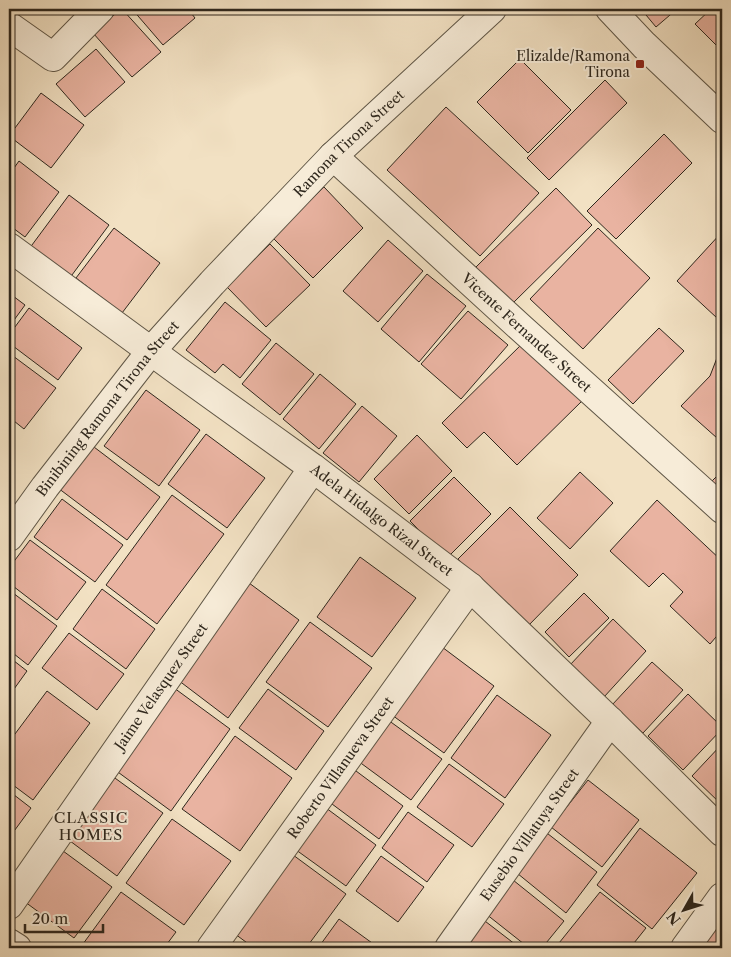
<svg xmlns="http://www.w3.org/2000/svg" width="731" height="957" font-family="'Libre Caslon Text',serif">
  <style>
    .building { fill: #e9b3a1; stroke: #2e271d }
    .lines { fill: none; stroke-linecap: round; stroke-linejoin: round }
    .minor-casing { stroke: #5f5646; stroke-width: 30 }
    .minor { stroke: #f7ecd8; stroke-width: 28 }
    .poi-dot { fill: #8f2418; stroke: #f7ecd8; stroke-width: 2 }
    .labels { text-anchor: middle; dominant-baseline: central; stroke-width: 4; stroke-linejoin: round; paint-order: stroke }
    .poi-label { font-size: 14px; fill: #2e271d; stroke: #f7ecd8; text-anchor: end }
    .street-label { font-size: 14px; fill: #2e271d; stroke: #f7ecd8 }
    .neighbourhood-label { font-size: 15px; letter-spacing: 1px; fill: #2e271d; stroke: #f7ecd8 }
  </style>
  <rect width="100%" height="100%" fill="#f2e1c3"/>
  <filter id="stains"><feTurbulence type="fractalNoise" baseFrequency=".004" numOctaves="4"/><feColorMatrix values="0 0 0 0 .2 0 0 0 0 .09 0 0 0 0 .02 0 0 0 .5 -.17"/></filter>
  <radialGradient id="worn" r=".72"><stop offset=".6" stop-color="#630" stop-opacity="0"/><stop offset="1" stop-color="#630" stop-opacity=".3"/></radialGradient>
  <!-- building -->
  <path class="building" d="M121 9H122L161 52 132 77 93 33Z
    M132 9H188L195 18 163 45Z
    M641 9H677L656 27Z
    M711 9H722V51L695 24Z
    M96 49 125 82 85 117 56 84Z
    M520 59 571 110 528 153 477 102Z
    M605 80 627 103 549 180 527 158Z
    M41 93 84 125 51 168 9 136Z
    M446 107 539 193 480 256 387 170Z
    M664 134 692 163 616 239 587 211Z
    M19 161 59 192 25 237 9 225V175Z
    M324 187 363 228 313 278 273 238Z
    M556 188 592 225 512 304 476 267Z
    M69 195 109 225 69 279 29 249Z
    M114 228 160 263 122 313 76 278Z
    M598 228 650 278 583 349 530 299Z
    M722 232V312L717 318 677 281Z
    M388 240 423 271 378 322 343 291Z
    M270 244 310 285 266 327 227 287Z
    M427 274 466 306 419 362 381 329Z
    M9 293 25 305 9 327Z
    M225 302 271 340 240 378 223 364 215 373 186 350Z
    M29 308 82 348 58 380 9 343V335Z
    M468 311 508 345 461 399 421 364Z
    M659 328 684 351 633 404 608 380Z
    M526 340 584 399 517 465 484 432 467 448 442 423Z
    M276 343 314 374 280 415 242 384Z
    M720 350 722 351V433L717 438 681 406 710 376Z
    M9 353 56 388 24 429 9 417Z
    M320 374 356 404 319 449 283 419Z
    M146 390 200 430 159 486 104 446Z
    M362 406 397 436 359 482 323 453Z
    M9 426 14 430 9 437Z
    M206 434 265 478 227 528 168 484Z
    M417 435 452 471 409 514 374 479Z
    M90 444 160 497 127 540 58 488Z
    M722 471V498L709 484Z
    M580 472 613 503 570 549 537 518Z
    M454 477 491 514 447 558 410 521Z
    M172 495 224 534 157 624 106 585Z
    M62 499 123 545 95 582 34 537Z
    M657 500 722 561V630L710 644 670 606 683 592 663 573 649 587 610 551Z
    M510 507 578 575 526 628 458 559Z
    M30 540 86 582 57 620 9 583V568Z
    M360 557 416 598 372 657 317 617Z
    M245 580 299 620 228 718 174 677Z
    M102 589 155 629 126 669 73 629Z
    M9 590 57 626 28 665 9 650Z
    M584 593 609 618 569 657 545 632Z
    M613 619 646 651 604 697 570 665Z
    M310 622 372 668 328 727 266 682Z
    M69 633 124 674 97 710 42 668Z
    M442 647 494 686 444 753 392 715Z
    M9 657 27 671 9 696Z
    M652 662 683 690 643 733 612 705Z
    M170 685 230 729 171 811 111 767Z
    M268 689 324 731 296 770 239 728Z
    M47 691 90 723 33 800 9 782V742Z
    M688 694 722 727V729L683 770 648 736Z
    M497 695 551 735 505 798 451 758Z
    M388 720 442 759 411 800 358 761Z
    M235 736 292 778 240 851 182 809Z
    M722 744V805L692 776Z
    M449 764 504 804 472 847 417 807Z
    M352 768 403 806 379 839 328 801Z
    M108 773 163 813 117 876 62 835Z
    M588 780 639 820 602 867 551 827Z
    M9 791 31 808 9 838Z
    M322 805 376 845 346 886 292 847Z
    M408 812 454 845 427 882 382 848Z
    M172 819 231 861 184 925 126 883Z
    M640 828 697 873 652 929 597 885Z
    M543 830 597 872 566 913 512 869Z
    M59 848 112 887 74 938 21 899Z
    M289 852 346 894 306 948H254L231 931Z
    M381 856 424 887 398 922 356 891Z
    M508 876 564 921 542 948H529L481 910Z
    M121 892 176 932 164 948H80Z
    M600 892 646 928 630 948H555Z
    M481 918 520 948H458Z
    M339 919 379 948H318Z
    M722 920V948H700Z
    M228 939 240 948H221Z"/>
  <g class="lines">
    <defs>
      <g id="minor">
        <path d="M610 9 644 45 722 119"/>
        <path d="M9 26 53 57 100 9"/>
        <path id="s1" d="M333 156 521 328 722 509"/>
        <path id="s2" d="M9 247 178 371 313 468 470 587 610 721 722 832"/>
        <path id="s3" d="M9 537 45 487 151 351 212 283 333 156 492 9"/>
        <path id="s4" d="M9 905 313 468"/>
        <path d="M9 943 17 948"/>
        <path id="s5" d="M211 948 470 587"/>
        <path id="s6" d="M449 948 610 721"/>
        <path d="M685 948 722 897"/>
      </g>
    </defs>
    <!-- minor casing -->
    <use href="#minor" class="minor-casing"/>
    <!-- minor -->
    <use href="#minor" class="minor"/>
  </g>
  <!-- markers -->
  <rect class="poi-dot" x="635" y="59" width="10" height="10" rx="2.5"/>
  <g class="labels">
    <!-- poi labels -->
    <g class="poi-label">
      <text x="630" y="56">Elizalde/Ramona<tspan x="630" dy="16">Tirona</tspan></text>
    </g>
    <!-- street labels -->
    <g class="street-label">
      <text stroke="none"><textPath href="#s3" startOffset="521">Ramona Tirona Street</textPath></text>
      <text stroke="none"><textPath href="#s1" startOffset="262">Vicente Fernandez Street</textPath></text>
      <text stroke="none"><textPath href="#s3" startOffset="162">Binibining Ramona Tirona Street</textPath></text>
      <text stroke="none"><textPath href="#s2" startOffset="462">Adela Hidalgo Rizal Street</textPath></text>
      <text stroke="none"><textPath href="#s4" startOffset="266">Jaime Velasquez Street</textPath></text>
      <text stroke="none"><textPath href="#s5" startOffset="222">Roberto Villanueva Street</textPath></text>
      <text stroke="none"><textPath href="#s6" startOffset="139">Eusebio Villatuya Street</textPath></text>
    </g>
    <!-- neighbourhood labels -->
    <g class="neighbourhood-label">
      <text x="91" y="817">CLASSIC<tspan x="91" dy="17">HOMES</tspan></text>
    </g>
  </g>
  <!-- margin -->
  <rect width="731" height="957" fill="none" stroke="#f2e1c3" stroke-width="30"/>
  <rect x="10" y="10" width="711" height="937" fill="none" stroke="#2e271d" stroke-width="2.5"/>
  <rect x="15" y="15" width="701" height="927" fill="none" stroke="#2e271d"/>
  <!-- north arrow -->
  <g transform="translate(684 910) rotate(231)" stroke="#f7ecd8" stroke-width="4" paint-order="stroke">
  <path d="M0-4L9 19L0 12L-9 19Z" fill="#2e271d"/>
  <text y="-8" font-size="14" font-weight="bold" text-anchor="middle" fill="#2e271d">N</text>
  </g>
  <!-- scale -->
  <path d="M25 924v8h78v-8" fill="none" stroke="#2e271d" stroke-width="2.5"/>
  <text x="32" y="924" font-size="15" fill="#2e271d" stroke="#f7ecd8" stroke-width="4" paint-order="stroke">20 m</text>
  <rect width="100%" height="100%" filter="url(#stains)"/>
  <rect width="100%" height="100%" fill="url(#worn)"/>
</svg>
